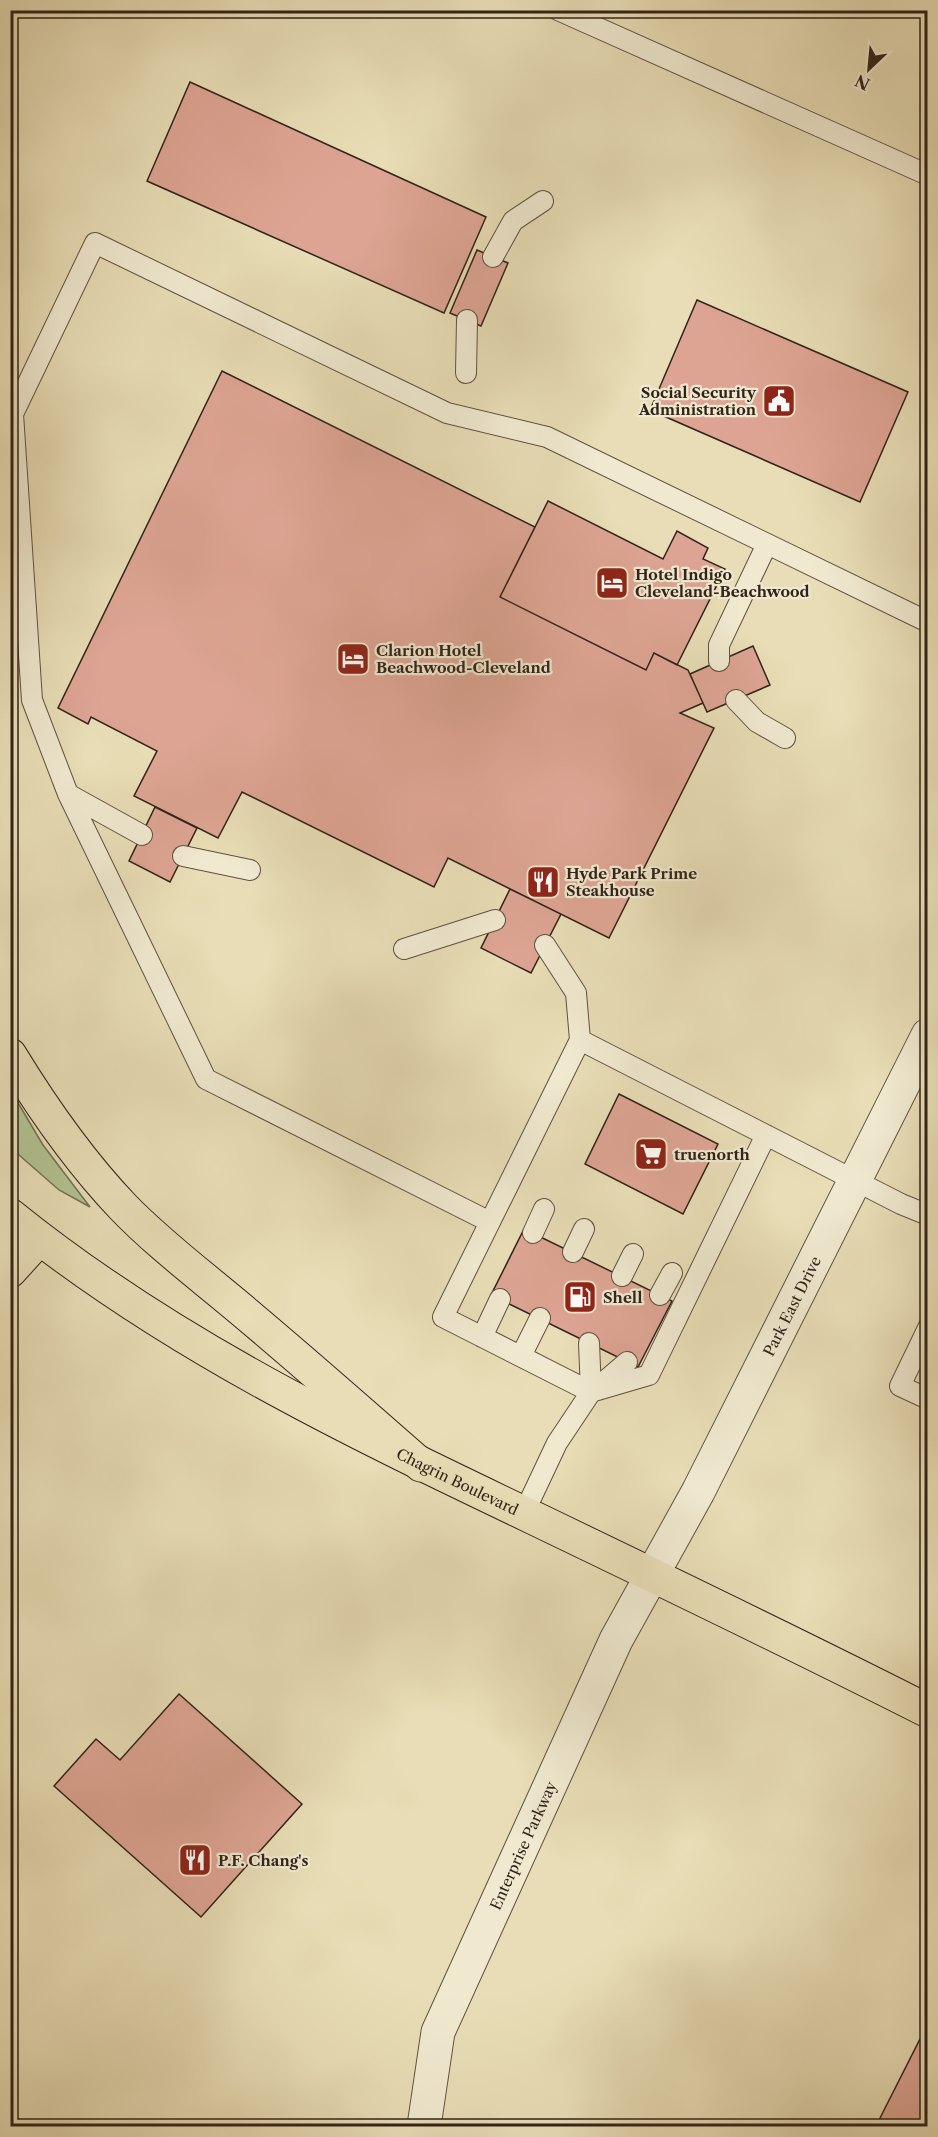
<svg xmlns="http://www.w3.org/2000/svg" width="938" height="2137" font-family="'Libre Caslon Text',serif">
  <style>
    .green { fill: #b2c291; stroke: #727255; stroke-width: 1.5 }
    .building { fill: #dda493; stroke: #312319; stroke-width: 1.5 }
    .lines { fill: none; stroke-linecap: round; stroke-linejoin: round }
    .lane-casing { stroke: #5f5240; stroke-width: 22 }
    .street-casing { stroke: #5f5240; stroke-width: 35 }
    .primary-casing { stroke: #312319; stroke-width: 35 }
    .highway-casing { stroke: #312319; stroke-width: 35 }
    .lane { stroke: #f0e9d0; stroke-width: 20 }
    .street { stroke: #f0e9d0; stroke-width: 33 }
    .primary { stroke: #e8ddb6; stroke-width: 33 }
    .highway { stroke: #e8ddb6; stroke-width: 33 }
    .labels { text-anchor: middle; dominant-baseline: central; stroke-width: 4.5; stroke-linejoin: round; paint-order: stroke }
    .poi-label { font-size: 15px; font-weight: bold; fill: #312319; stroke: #f0e9d0; text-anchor: start }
    .street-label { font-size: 15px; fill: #312319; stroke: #f0e9d0 }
  </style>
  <rect width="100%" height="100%" fill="#e8ddb6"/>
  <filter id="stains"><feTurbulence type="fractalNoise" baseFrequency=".00333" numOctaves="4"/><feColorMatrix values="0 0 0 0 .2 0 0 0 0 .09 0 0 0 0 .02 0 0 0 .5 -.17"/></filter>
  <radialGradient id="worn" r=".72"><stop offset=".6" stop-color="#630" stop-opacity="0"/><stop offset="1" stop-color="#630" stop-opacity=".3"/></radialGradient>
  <!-- green -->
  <path class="green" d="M11 1091 43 1145 90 1207 59 1190 11 1148Z"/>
  <!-- building -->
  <path class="building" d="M190 82 486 217 444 313 147 181Z
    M477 250 508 263 481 326 450 313Z
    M697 300 908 392 860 502 650 410Z
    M222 371 535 527 500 597 646 670 654 653 688 670 703 703 680 713 714 728 609 938 448 858 434 887 242 792 218 838 134 796 157 751 91 717 88 724 58 708Z
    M548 501 663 559 677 531 708 548 703 559 725 569 677 665 654 653 646 670 500 597Z
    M753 646 770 685 707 712 690 674Z
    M155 807 197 828 170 882 129 861Z
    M510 889 561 914 531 973 481 948Z
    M619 1094 718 1144 683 1214 585 1164Z
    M524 1229 672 1301 638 1367 491 1295Z
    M179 1694 302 1804 201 1917 54 1786 96 1739 120 1760Z
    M920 2039 928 2043V2126H876Z"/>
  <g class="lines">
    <defs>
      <path id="lane" d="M558 10 928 175
        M493 257 513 221 543 201
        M466 373 467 320
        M719 661V645L767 544
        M736 700 757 722 785 738
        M68 794 142 835
        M183 856 250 870
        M404 949 495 920
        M580 1040 901 1204 928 1215
        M490 1222 206 1079 68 794 32 700 13 414 95 243 447 413 547 437 928 622
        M533 1233 544 1209
        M573 1252 584 1229
        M622 1276 633 1254
        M660 1295 672 1273
        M928 1328 900 1386 928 1399
        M482 1337 500 1299
        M589 1343 591 1392
        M521 1356 540 1318
        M598 1387 627 1362
        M591 1392 649 1375 766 1135
        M524 1513 557 1443 591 1392 443 1317 580 1040 576 993 545 945"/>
      <g id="street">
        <path id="s1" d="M424 2126 438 2032 616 1640 698 1492 928 1035"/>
      </g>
      <g id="primary">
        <path id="s2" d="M10 1215C171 1345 352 1431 536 1519 667 1582 798 1645 928 1711"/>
      </g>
      <path id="highway" d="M10 1055C43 1109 80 1162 124 1208 157 1242 195 1271 231 1301 295 1354 358 1410 421 1465
        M10 1271 39 1239"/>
    </defs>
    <!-- lane casing -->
    <use href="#lane" class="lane-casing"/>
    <!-- street casing -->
    <use href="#street" class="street-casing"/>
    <!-- primary casing -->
    <use href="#primary" class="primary-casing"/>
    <!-- highway casing -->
    <use href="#highway" class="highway-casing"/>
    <!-- lane -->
    <use href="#lane" class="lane"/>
    <!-- street -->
    <use href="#street" class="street"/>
    <!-- primary -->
    <use href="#primary" class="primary"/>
    <!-- highway -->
    <use href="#highway" class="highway"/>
  </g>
  <!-- icons -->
  <defs>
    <symbol id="civic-square" viewBox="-11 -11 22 22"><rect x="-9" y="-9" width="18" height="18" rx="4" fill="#8f2418" stroke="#f0e9d0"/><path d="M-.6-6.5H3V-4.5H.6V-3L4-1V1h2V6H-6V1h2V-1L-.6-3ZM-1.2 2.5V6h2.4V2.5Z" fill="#fff"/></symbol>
    <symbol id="hotel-square" viewBox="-11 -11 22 22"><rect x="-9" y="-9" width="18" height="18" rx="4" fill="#8f2418" stroke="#f0e9d0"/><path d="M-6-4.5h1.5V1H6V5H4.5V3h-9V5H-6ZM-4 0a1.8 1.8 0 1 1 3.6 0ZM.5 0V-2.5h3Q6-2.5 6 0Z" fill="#fff"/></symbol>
    <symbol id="restaurant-square" viewBox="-11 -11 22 22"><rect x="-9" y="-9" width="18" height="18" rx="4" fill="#8f2418" stroke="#f0e9d0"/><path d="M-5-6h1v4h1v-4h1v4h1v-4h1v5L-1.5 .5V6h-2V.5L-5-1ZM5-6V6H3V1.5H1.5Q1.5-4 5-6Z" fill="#fff"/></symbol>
    <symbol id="supermarket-square" viewBox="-11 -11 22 22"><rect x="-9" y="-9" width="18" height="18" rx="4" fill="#8f2418" stroke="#f0e9d0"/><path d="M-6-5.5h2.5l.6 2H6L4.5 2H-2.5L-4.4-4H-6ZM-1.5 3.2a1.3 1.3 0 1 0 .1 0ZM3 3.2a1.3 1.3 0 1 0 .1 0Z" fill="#fff"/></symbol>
    <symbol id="fuel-square" viewBox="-11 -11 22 22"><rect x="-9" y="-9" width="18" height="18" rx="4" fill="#8f2418" stroke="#f0e9d0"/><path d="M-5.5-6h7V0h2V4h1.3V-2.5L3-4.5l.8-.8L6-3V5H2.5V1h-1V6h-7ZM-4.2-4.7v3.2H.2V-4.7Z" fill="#fff"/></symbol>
  </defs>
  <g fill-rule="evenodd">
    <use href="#civic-square" x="760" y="382" width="38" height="38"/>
    <use href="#hotel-square" x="593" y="564" width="38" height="38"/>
    <use href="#hotel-square" x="334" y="640" width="38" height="38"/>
    <use href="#restaurant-square" x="524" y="863" width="38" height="38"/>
    <use href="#supermarket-square" x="632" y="1135" width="38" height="38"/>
    <use href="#fuel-square" x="561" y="1278" width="38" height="38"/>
    <use href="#restaurant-square" x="176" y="1841" width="38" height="38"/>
  </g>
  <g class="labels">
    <!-- poi labels -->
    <g class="poi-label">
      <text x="756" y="392" text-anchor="end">Social Security<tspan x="756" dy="17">Administration</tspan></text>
      <text x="635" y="574">Hotel Indigo<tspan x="635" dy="17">Cleveland-Beachwood</tspan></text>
      <text x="376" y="650">Clarion Hotel<tspan x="376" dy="17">Beachwood-Cleveland</tspan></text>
      <text x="566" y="873">Hyde Park Prime<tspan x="566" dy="17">Steakhouse</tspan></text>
      <text x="674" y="1154">truenorth</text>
      <text x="603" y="1297">Shell</text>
      <text x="218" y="1860">P.F. Chang's</text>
    </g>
    <!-- street labels -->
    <g class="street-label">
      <text stroke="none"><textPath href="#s1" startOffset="903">Park East Drive</textPath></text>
      <text stroke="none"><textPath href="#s2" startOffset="522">Chagrin Boulevard</textPath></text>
      <text stroke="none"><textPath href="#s1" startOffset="300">Enterprise Parkway</textPath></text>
    </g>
  </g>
  <!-- margin -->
  <rect width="938" height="2137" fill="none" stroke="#e8ddb6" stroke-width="36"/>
  <rect x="12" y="12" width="914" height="2113" fill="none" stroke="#312319" stroke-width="3"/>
  <rect x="18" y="18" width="902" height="2101" fill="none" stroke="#312319" stroke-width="1.5"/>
  <!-- north arrow -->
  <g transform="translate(869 69) rotate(206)" stroke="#f0e9d0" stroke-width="4.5" paint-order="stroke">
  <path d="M0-4.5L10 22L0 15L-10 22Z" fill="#312319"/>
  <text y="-9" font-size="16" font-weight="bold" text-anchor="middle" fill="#312319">N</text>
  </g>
  <rect width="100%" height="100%" filter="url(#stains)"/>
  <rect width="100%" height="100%" fill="url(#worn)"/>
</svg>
